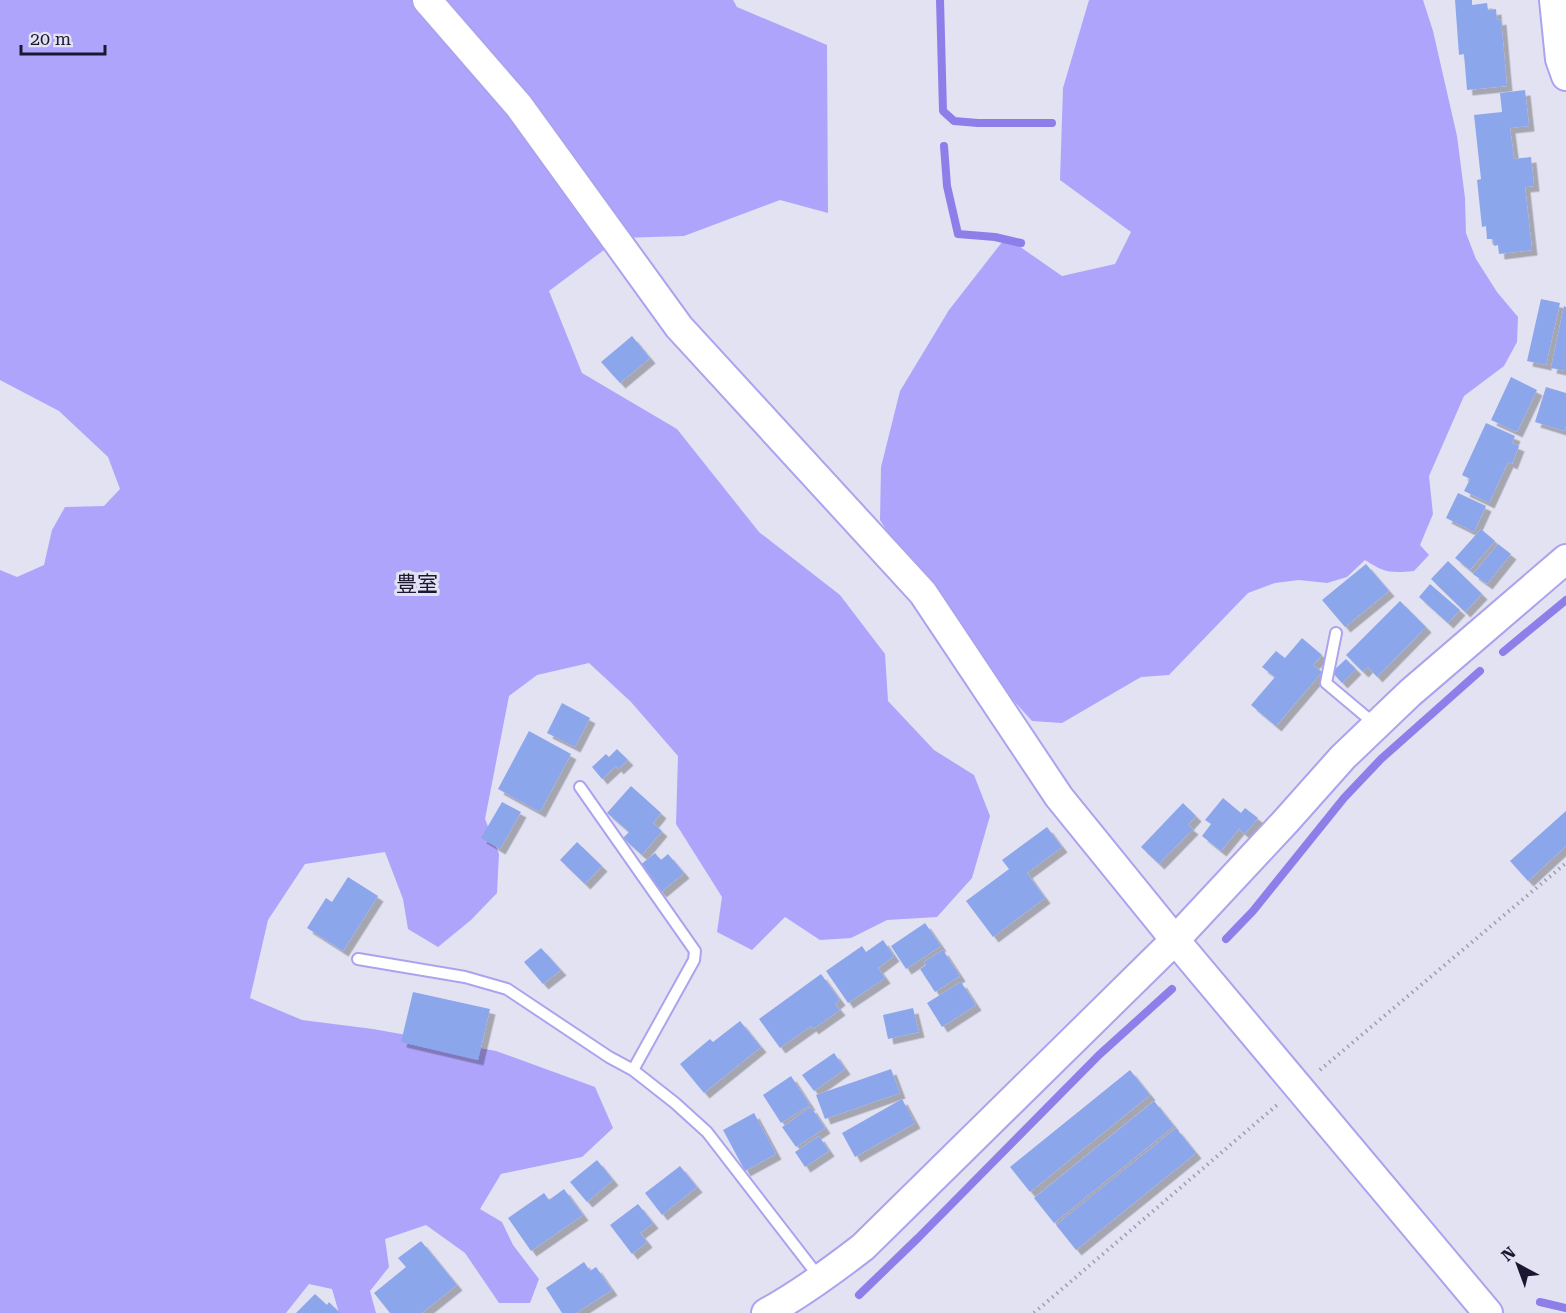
<svg xmlns="http://www.w3.org/2000/svg" width="1566" height="1313" font-family="'Roboto Serif','Noto Sans JP',serif">
  <style>
    .forest { fill: #aea4fc }
    .lines { fill: none; stroke-linecap: round; stroke-linejoin: round }
    .stream { stroke: #8e7eea; stroke-width: 8 }
    .building { fill: #8ca6ec; filter: url(#shadow) }
    .service-casing { stroke: #aba3ee; stroke-width: 14 }
    .tertiary-casing { stroke: #aba3ee; stroke-width: 32 }
    .path { stroke: #9f9db1; stroke-width: 4; stroke-dasharray: 1.5 4.5; stroke-linecap: butt }
    .service { stroke: #fff; stroke-width: 10 }
    .tertiary { stroke: #fff; stroke-width: 28 }
    .labels { text-anchor: middle; dominant-baseline: central; stroke-width: 6; stroke-linejoin: round; paint-order: stroke }
    .quarter-label { font-size: 21px; fill: #1b1632; stroke: #e3e2f2 }
  </style>
  <defs>
    <filter id="shadow"><feDropShadow dx="5.5" dy="5.5" stdDeviation="0" flood-color="#0004"/></filter>
  </defs>
  <rect width="100%" height="100%" fill="#e3e2f2"/>
  <!-- forest -->
  <path class="forest" d="M0 0H733L737 7 827 45 828 213 780 200 684 236 620 238 549 291 582 373 677 429 759 532 840 595 885 654 888 701 934 750 974 775 990 816 972 878 937 917 887 920 851 938 820 940 785 917 752 950 717 932 722 897 676 824 678 756 631 702 589 663 537 675 509 696 485 819 499 854 497 893 471 920 438 947 408 929 403 899 385 852 305 864 268 920 250 998 302 1020 373 1029 496 1051 595 1087 613 1128 582 1157 501 1174 480 1209 502 1222 513 1245 539 1279 530 1303H499L465 1253 426 1225 385 1239 389 1267 370 1291 376 1313H339L332 1289 309 1284 286 1313H0V570L17 577 44 565 52 530 65 507 104 506 120 489 108 457 59 411 0 380Z
    M1089 0H1423L1433 31 1457 136 1465 198 1466 233 1476 259 1497 292 1518 317 1517 342 1504 366 1464 396 1429 476 1433 514 1420 545 1429 555 1414 571C1390 573 1385 573 1365 560L1347 577 1327 583 1299 580 1275 583 1248 593 1169 675 1141 677 1062 723 1032 721 979 662 901 553 880 520 881 467 900 391 949 310 1006 237 1062 276 1115 264 1131 232 1060 180 1063 88Z"/>
  <g class="lines">
    <!-- stream -->
    <path class="stream" d="M940 0 943 111 954 121 978 123H1052
      M944 146 947 186 958 234 995 237 1021 243
      M1503 652 1566 600
      M1226 939 1253 911 1344 798 1381 759 1480 671
      M859 1295 918 1238 1099 1055 1172 989
      M1540 1302 1566 1308"/>
  </g>
  <!-- building -->
  <path class="building" d="M1455 0H1472V5L1487 3 1488 10 1496 9 1497 20 1501 19 1507 86 1467 90 1464 54 1459 55Z
    M1525 90 1529 126 1510 128 1514 159 1531 157 1534 186 1525 187 1532 250 1499 254 1498 245 1494 246 1493 239H1487L1486 226 1482 227 1477 180 1481 179 1474 115 1502 112 1500 93Z
    M1541 299 1560 303 1546 365 1527 361Z
    M1564 306 1566 307V371L1551 368Z
    M632 336 650 358 620 383 601 362Z
    M1511 377 1537 390 1517 432 1491 420Z
    M1546 387 1566 393V426L1564 431 1535 422Z
    M1486 423 1515 436 1512 443 1519 446 1512 464 1508 462 1489 503 1464 491 1470 479 1462 475Z
    M1458 493 1486 506 1474 532 1446 518Z
    M1481 529 1495 541 1470 570 1455 558Z
    M1498 544 1511 554 1487 584 1473 574Z
    M1448 561 1482 594 1465 612 1431 579Z
    M1366 564 1389 591 1345 627 1322 600Z
    M1430 584 1460 610 1448 623 1419 597Z
    M1400 601 1426 627 1377 677 1368 667 1363 672 1346 655Z
    M1302 638 1322 655 1313 665 1322 672 1276 726 1251 705 1275 677 1262 667 1276 651 1285 658Z
    M1346 659 1356 669 1342 683 1332 672Z
    M562 703 590 718 575 747 547 733Z
    M529 731 571 754 540 812 498 789Z
    M617 749 628 760 618 769 616 766 602 779 592 767 606 754 609 757Z
    M631 786 661 813 653 823 662 831 642 855 623 838 629 832 607 813Z
    M1223 798 1241 813 1245 808 1258 818 1245 834 1239 829 1221 851 1202 836 1211 824 1205 820Z
    M502 802 521 812 500 849 481 838Z
    M1183 803 1196 816 1188 825 1193 829 1159 864 1141 847Z
    M1566 811V846L1528 881 1510 861Z
    M1047 827 1062 847 1027 873 1045 898 993 937 966 901 1009 869 1002 860Z
    M577 842 602 866 585 884 560 860Z
    M655 853 661 860 668 854 684 873 661 892 639 866Z
    M348 877 378 896 343 951 307 928 326 898 332 902Z
    M925 923 941 946 906 969 891 946Z
    M883 940 894 956 878 968 885 978 848 1003 826 971 862 946 866 952Z
    M541 948 561 970 543 984 524 962Z
    M943 950 960 976 935 992 920 969 926 965 924 962Z
    M821 974 840 1000 835 1004 840 1010 813 1029 811 1026 780 1048 759 1019Z
    M961 982 976 1005 942 1027 927 1003Z
    M413 992 490 1009 478 1060 401 1042Z
    M913 1008 919 1032 888 1039 883 1015Z
    M740 1021 761 1047 704 1093 680 1064 710 1039 713 1042Z
    M834 1053 845 1069 814 1091 802 1075Z
    M891 1069 900 1093 825 1119 816 1095Z
    M1130 1070 1150 1095 1030 1192 1010 1167Z
    M791 1076 810 1105 781 1123 763 1095Z
    M902 1099 915 1123 855 1157 842 1133Z
    M1154 1101 1174 1126 1054 1223 1034 1198Z
    M811 1107 825 1128 796 1147 782 1127Z
    M754 1113 776 1154 745 1171 723 1130Z
    M1176 1128 1196 1153 1076 1250 1056 1225Z
    M819 1136 829 1151 805 1167 795 1152Z
    M597 1160 613 1180 587 1202 570 1182Z
    M680 1166 697 1187 662 1215 645 1193Z
    M564 1189 583 1215 531 1251 508 1218 544 1193 549 1200Z
    M638 1204 653 1223 640 1233 647 1242 632 1254 610 1225Z
    M421 1241 457 1285 422 1313H390L374 1293 406 1267 398 1258Z
    M584 1262 590 1271 596 1267 612 1290 576 1313H562L546 1288Z
    M315 1294 327 1305 329 1302 340 1313H296Z"/>
  <g class="lines">
    <defs>
      <path id="service" d="M1336 633 1326 683 1376 725
        M580 787 695 951 694 960 633 1070
        M358 959 465 977 507 989 609 1057 633 1070 675 1103 707 1132 819 1277"/>
      <path id="tertiary" d="M427 0 519 106 679 327 923 593 1059 797 1175 940 1488 1313
        M1554 0 1560 59 1566 76
        M766 1313C801 1294 832 1271 863 1247L1175 940 1286 821 1343 757 1410 693 1566 559"/>
    </defs>
    <!-- service casing -->
    <use href="#service" class="service-casing"/>
    <!-- tertiary casing -->
    <use href="#tertiary" class="tertiary-casing"/>
    <!-- path -->
    <path class="path" d="M1320 1070 1566 863
      M1034 1313 1277 1105"/>
    <!-- service -->
    <use href="#service" class="service"/>
    <!-- tertiary -->
    <use href="#tertiary" class="tertiary"/>
  </g>
  <g class="labels">
    <!-- quarter labels -->
    <g class="quarter-label">
      <text x="417" y="584">豊室</text>
    </g>
  </g>
  <!-- north arrow -->
  <g transform="translate(1518 1265) rotate(319)" stroke="#e3e2f2" stroke-width="4.5" paint-order="stroke">
  <path d="M0-4.5L10 22L0 15L-10 22Z" fill="#1b1632"/>
  <text y="-9" font-size="16" font-weight="bold" text-anchor="middle" fill="#1b1632">N</text>
  </g>
  <!-- scale -->
  <path d="M21 45v9h84v-9" fill="none" stroke="#1b1632" stroke-width="3"/>
  <text x="30" y="45" font-size="18" fill="#1b1632" stroke="#e3e2f2" stroke-width="4.5" paint-order="stroke">20 m</text>
</svg>
